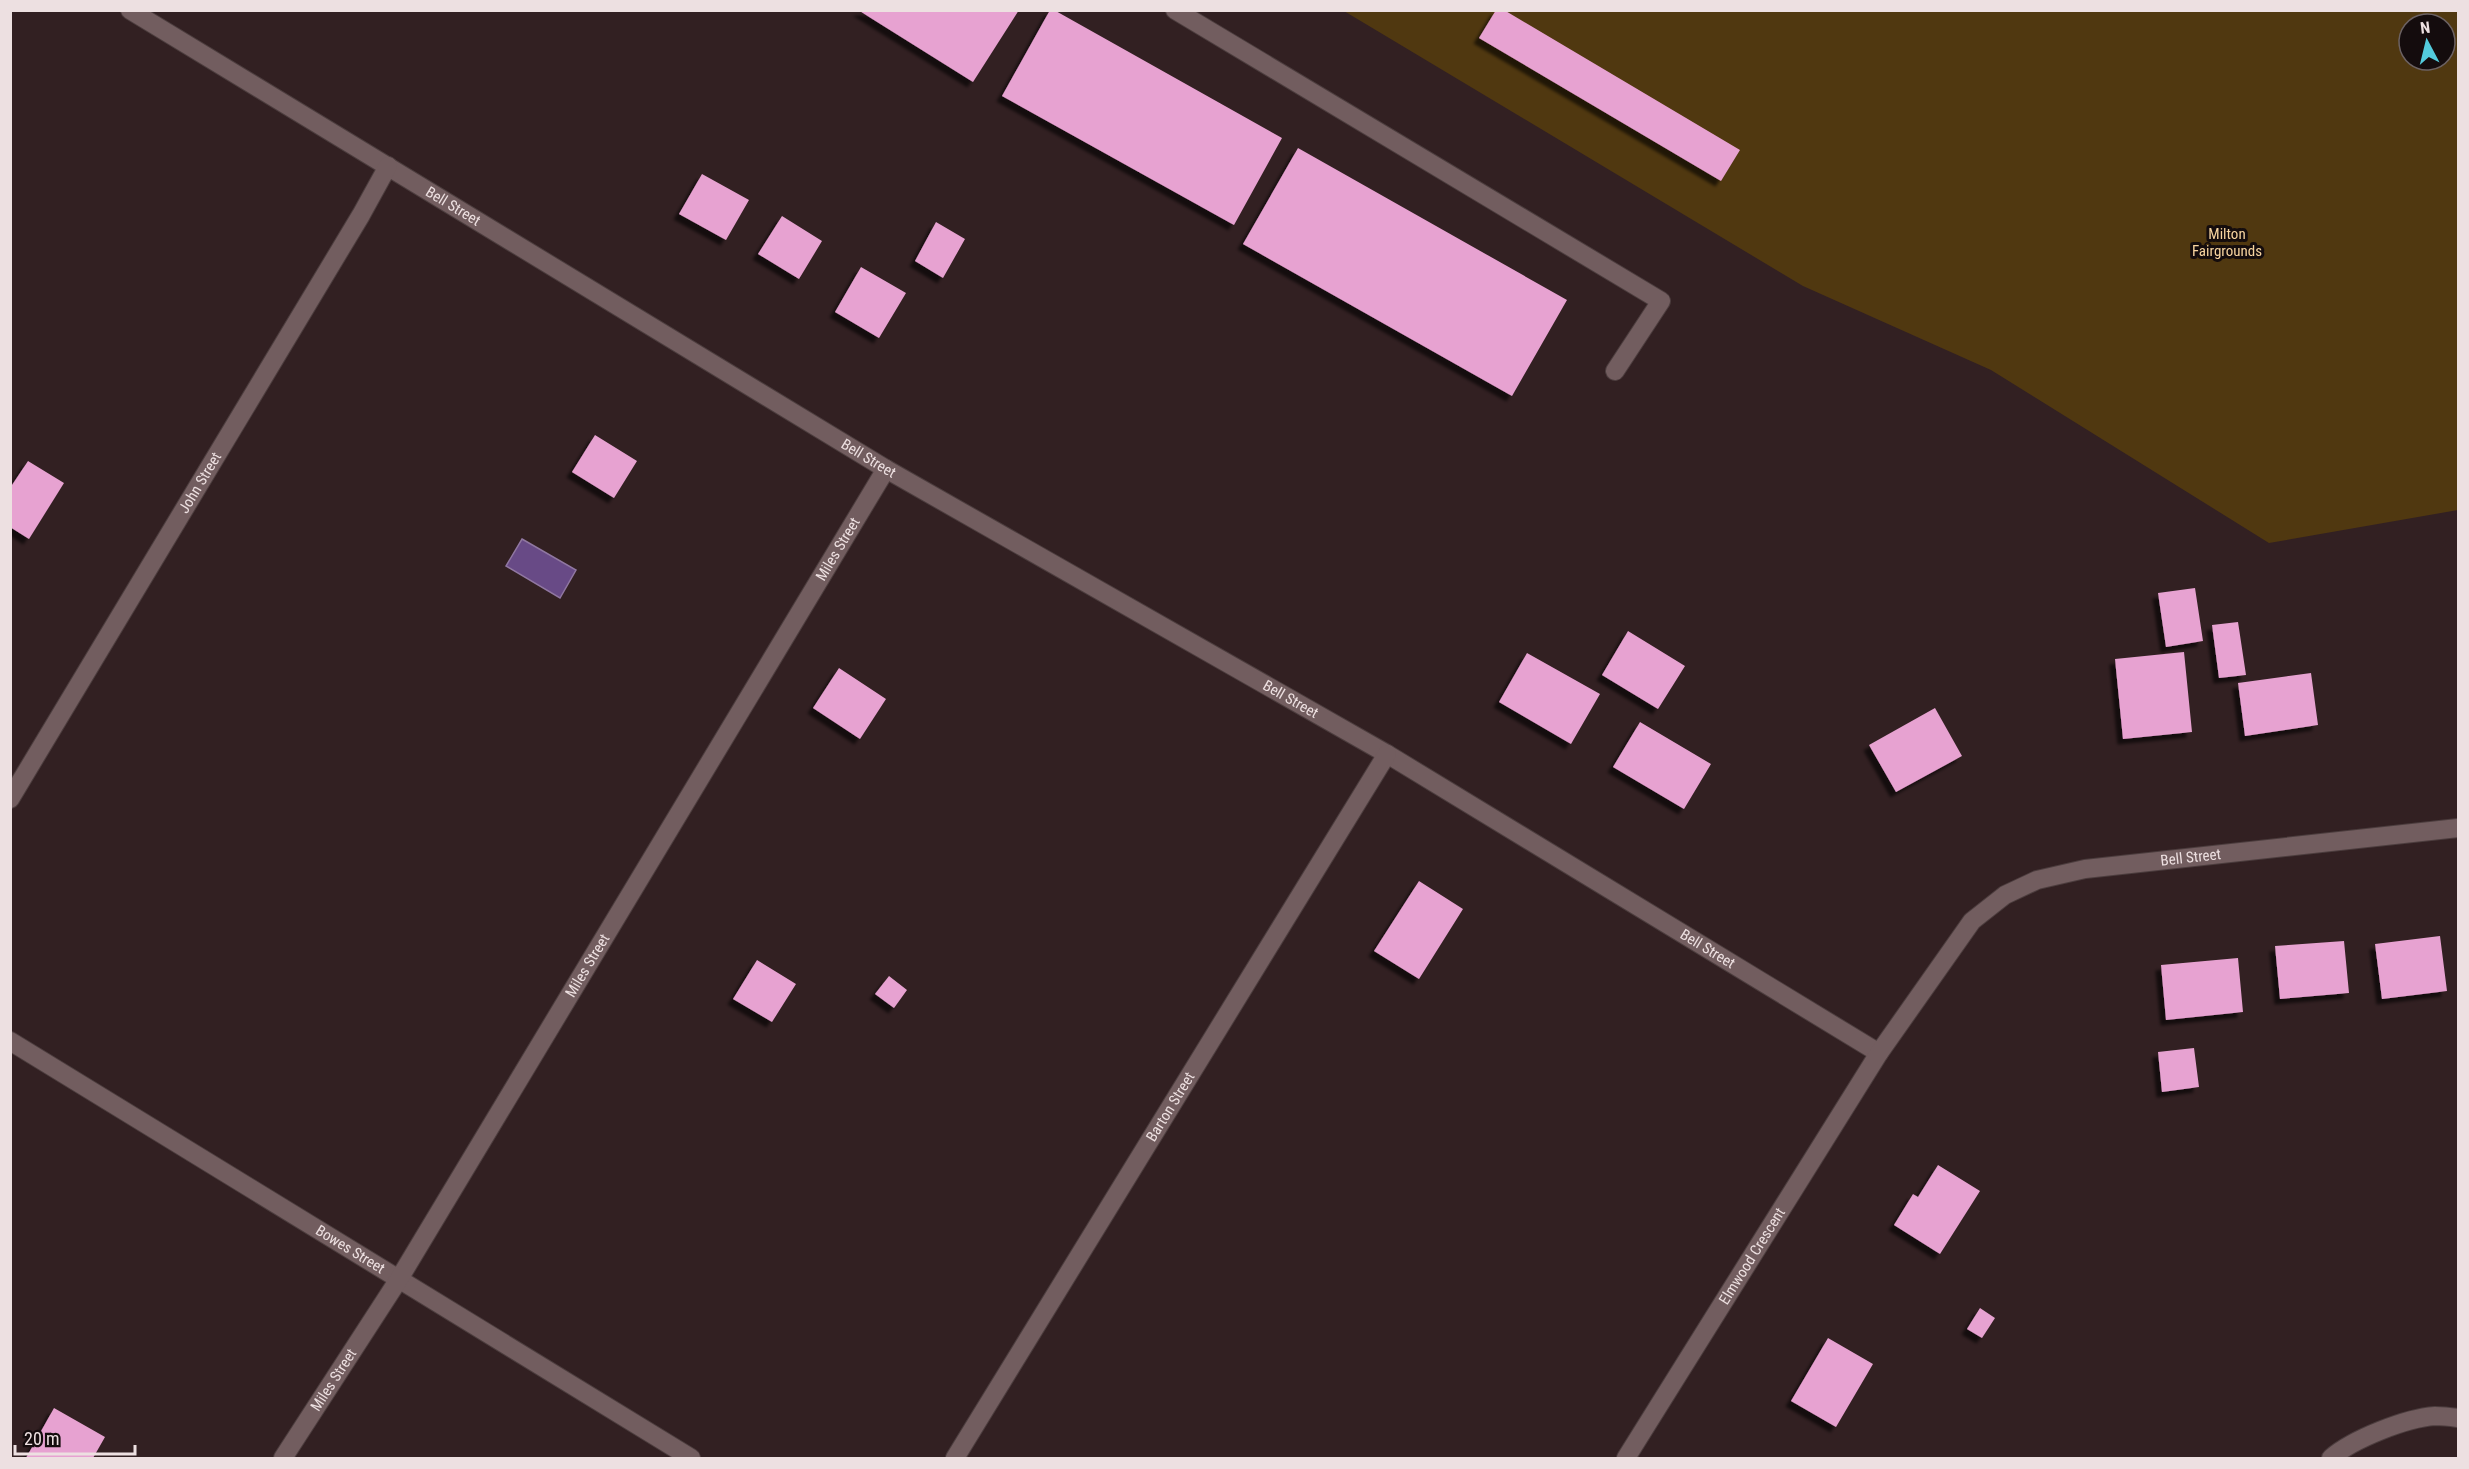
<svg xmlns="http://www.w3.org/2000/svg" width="2469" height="1469" font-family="'Roboto Condensed',sans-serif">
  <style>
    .green { fill: #503810; fill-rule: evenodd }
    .water { fill: #684a86; stroke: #9077a1; stroke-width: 1.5 }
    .building { fill: #e7a2d1; filter: url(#shadow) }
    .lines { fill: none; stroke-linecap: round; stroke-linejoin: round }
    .minor-casing { stroke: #4c3d3e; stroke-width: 20 }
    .minor { stroke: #725d5f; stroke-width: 18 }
    .labels { text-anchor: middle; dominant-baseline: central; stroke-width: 6; stroke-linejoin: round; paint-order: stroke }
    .street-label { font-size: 15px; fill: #ede0e1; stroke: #140c0d }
    .park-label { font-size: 15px; fill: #f8d5a0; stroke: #140c0d }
  </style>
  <defs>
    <filter id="shadow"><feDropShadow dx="-5.5" dy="5.5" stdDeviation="1.5" flood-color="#0009"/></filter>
  </defs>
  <rect width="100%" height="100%" fill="#322022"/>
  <!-- green -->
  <path class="green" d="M1344 11H2458V510L2269 543 1991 370 1803 286ZM2409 24H2445V60H2409Z"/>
  <!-- water -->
  <path class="water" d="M522 539 576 570 560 598 506 566Z"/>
  <!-- building -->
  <path class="building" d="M858 10H1019L973 82Z
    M1050 10H1054L1282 138 1234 225 1002 96Z
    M1496 10H1504L1740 150 1721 181 1479 38Z
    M1298 148 1567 300 1512 396 1243 244Z
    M702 174 749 200 726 240 679 214Z
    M782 216 822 241 799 279 758 254Z
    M936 222 965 239 943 278 915 261Z
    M861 267 906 293 879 338 835 312Z
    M595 435 637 461 614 498 572 472Z
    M28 461 64 483 29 539 10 527V488Z
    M2195 588 2203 641 2166 647 2158 593Z
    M2238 622 2246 675 2219 678 2212 625Z
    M1628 631 1685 666 1658 709 1602 675Z
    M2184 652 2192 732 2123 739 2115 659Z
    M1527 653 1600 694 1571 744 1499 702Z
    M839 668 886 699 860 739 813 708Z
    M2311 673 2318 725 2245 736 2238 683Z
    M1935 708 1962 756 1896 792 1869 745Z
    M1640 722 1711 764 1684 809 1613 767Z
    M1419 881 1463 909 1419 979 1374 951Z
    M2440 936 2447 991 2382 999 2375 944Z
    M2344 941 2349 993 2280 999 2275 946Z
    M2238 958 2243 1012 2166 1020 2161 965Z
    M757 960 796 984 772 1022 733 999Z
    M889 976 907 990 894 1008 875 994Z
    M2194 1048 2199 1087 2162 1092 2158 1052Z
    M1938 1165 1980 1191 1940 1254 1894 1225 1913 1194 1918 1197Z
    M1980 1308 1995 1318 1982 1338 1967 1329Z
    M1828 1338 1873 1364 1836 1427 1791 1401Z
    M54 1408 105 1437 93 1458H26Z"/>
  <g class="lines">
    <defs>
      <g id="minor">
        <path id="s1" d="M130 10 886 469 1387 754 1879 1053"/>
        <path d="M1175 10 1661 301 1615 371"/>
        <path id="s2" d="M10 799 361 215 388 166"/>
        <path id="s3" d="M10 1041 691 1458"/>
        <path id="s4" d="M283 1458 399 1279 886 469"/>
        <path id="s5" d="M955 1458 1387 754"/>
        <path id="s6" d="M1626 1458 1879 1053 1972 921 2005 895 2037 880 2085 869 2458 828"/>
        <path d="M2331 1458C2353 1439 2406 1418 2435 1416 2443 1416 2451 1417 2458 1418"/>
      </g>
    </defs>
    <!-- minor casing -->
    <use href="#minor" class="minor-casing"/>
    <!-- minor -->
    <use href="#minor" class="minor"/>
  </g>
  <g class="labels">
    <!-- street labels -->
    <g class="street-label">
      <text stroke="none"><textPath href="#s1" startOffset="378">Bell Street</textPath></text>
      <text stroke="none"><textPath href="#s1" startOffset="864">Bell Street</textPath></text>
      <text stroke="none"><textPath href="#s2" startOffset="369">John Street</textPath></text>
      <text stroke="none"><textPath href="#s4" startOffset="1065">Miles Street</textPath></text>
      <text stroke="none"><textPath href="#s1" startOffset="1350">Bell Street</textPath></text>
      <text stroke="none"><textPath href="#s6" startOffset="872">Bell Street</textPath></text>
      <text stroke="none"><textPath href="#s1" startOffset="1836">Bell Street</textPath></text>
      <text stroke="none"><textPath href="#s4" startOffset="579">Miles Street</textPath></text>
      <text stroke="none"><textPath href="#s5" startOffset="412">Barton Street</textPath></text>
      <text stroke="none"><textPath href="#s3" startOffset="399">Bowes Street</textPath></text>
      <text stroke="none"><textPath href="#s6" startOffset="238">Elmwood Crescent</textPath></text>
      <text stroke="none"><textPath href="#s4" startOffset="93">Miles Street</textPath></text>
    </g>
    <!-- park labels -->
    <g class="park-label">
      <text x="2227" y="234">Milton<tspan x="2227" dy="17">Fairgrounds</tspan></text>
    </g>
  </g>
  <!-- border -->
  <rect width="2469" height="1469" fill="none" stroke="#ede0e1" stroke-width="24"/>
  <!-- north arrow -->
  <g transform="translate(2427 42) rotate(353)"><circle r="28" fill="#140c0d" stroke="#6b6162" stroke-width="1.5"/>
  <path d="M0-4.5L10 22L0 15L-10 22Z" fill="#53cbdc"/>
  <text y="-9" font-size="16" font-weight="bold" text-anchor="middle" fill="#ede0e1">N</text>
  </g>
  <!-- scale -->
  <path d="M15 1445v9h120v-9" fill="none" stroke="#ede0e1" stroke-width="3"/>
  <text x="24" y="1445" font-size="18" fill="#ede0e1" stroke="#140c0d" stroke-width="4.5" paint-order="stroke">20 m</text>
</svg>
